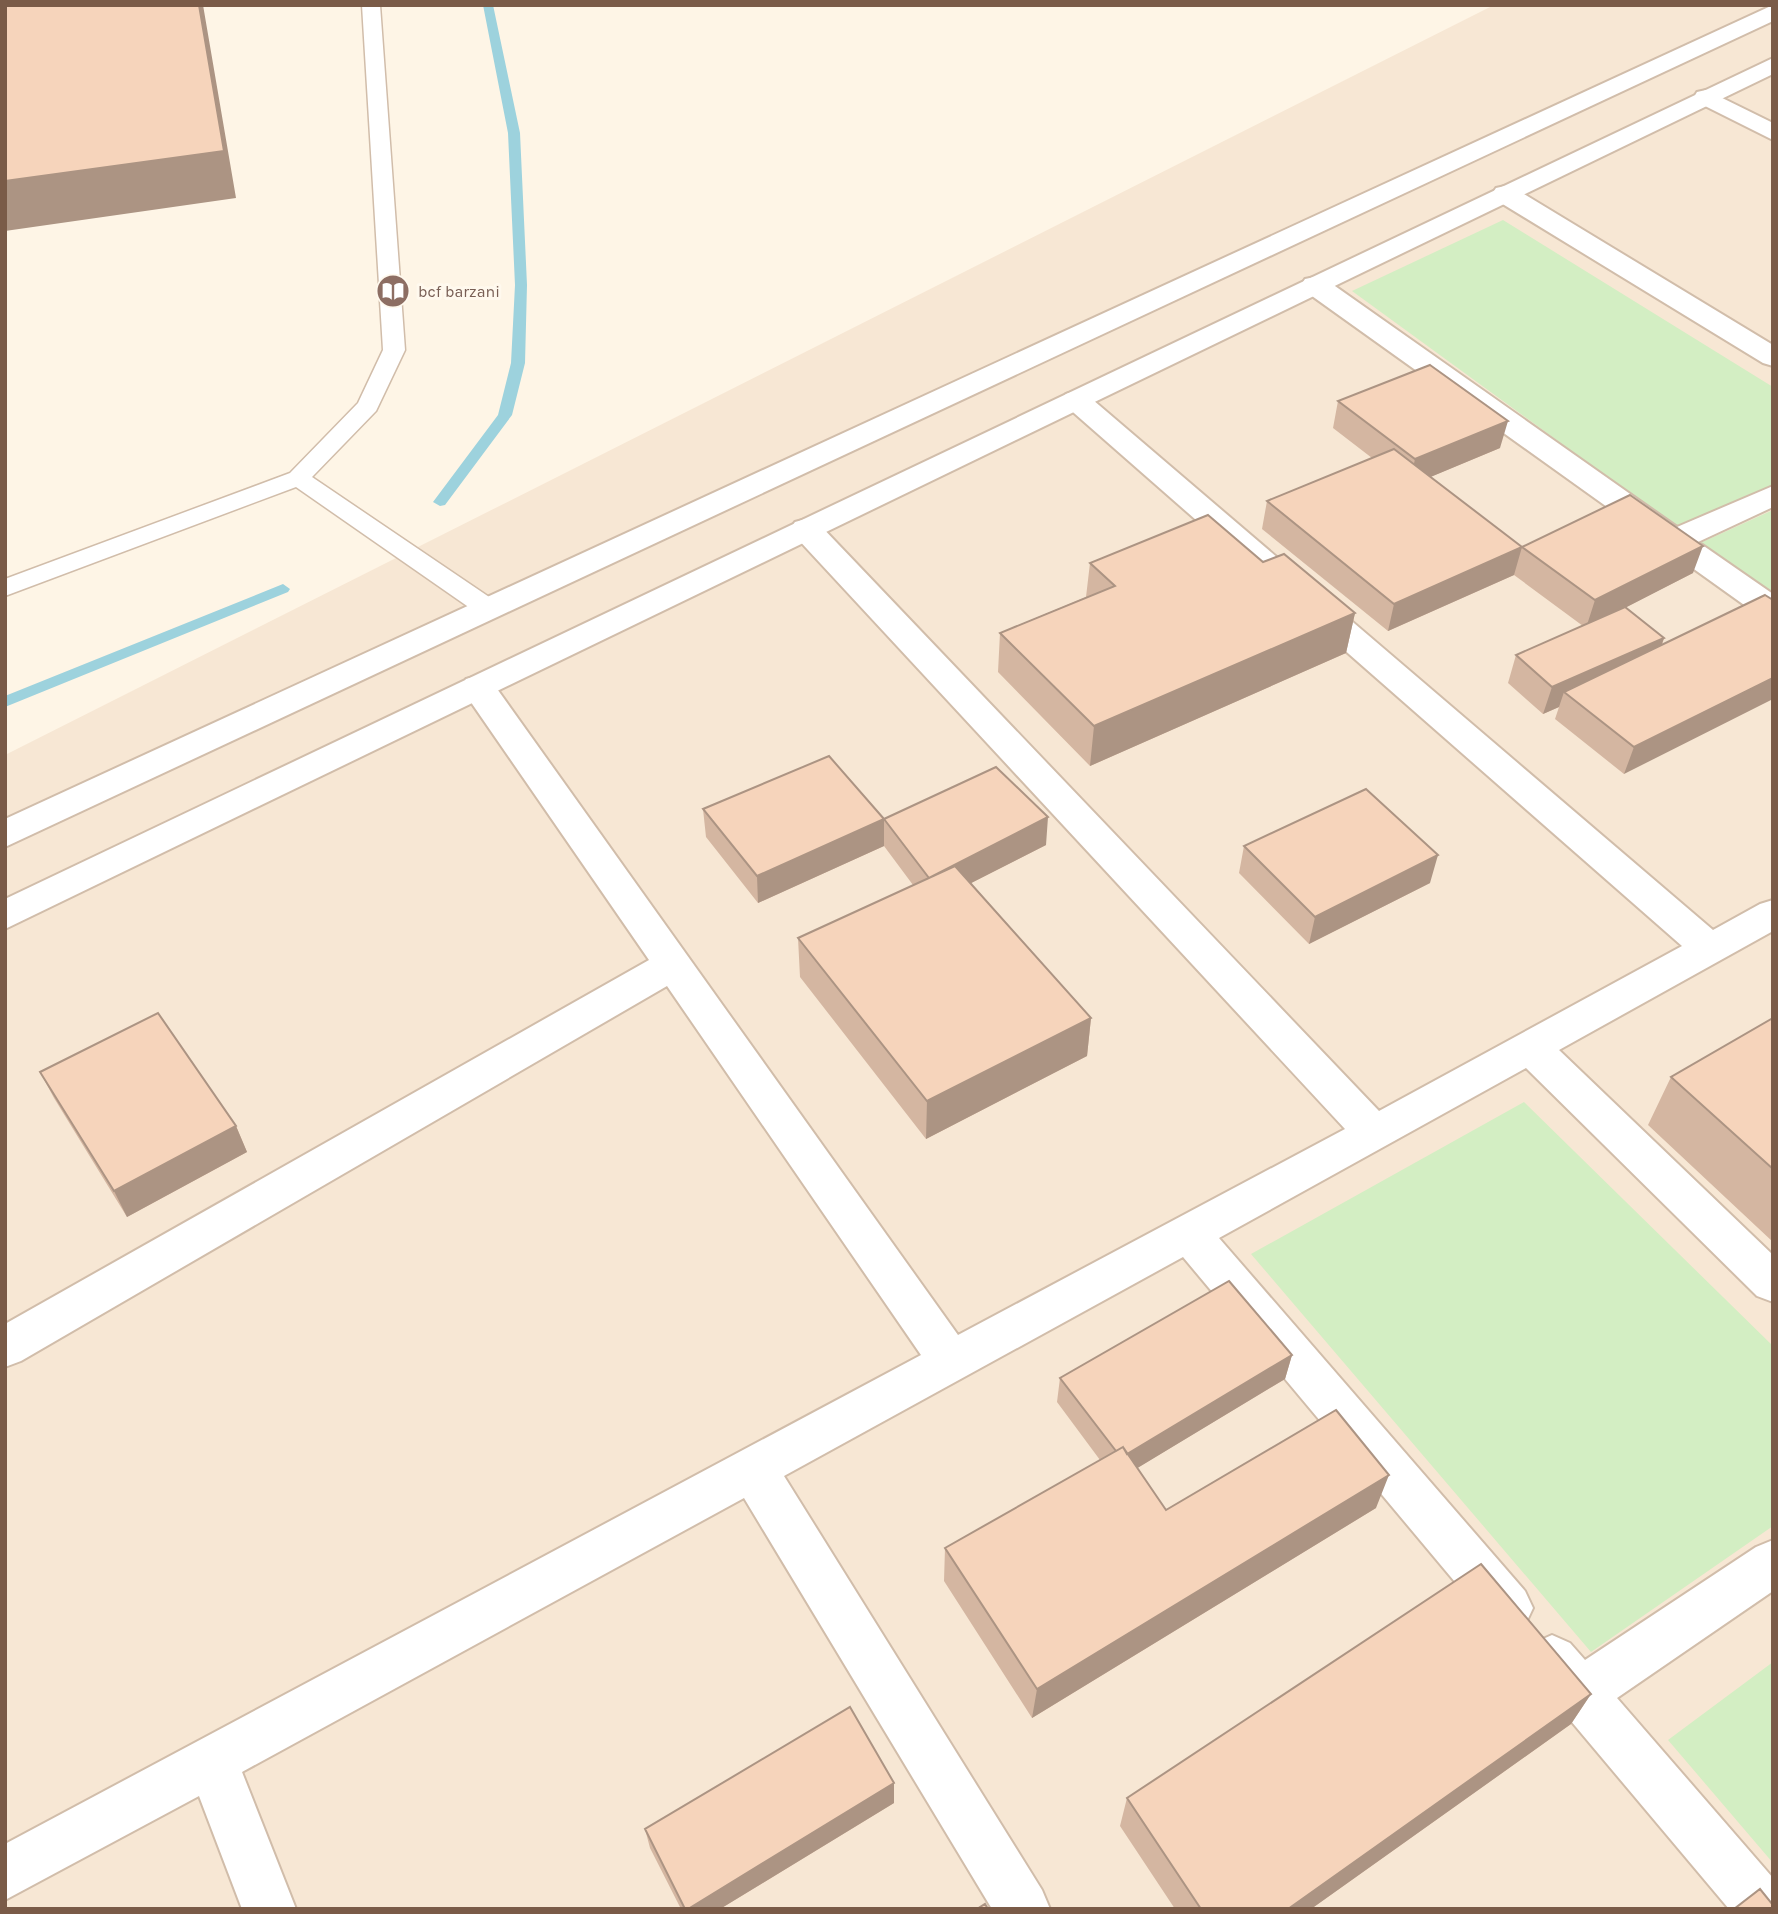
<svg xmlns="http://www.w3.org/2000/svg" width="1778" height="1914" font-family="Karla,sans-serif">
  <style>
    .residential { fill: #f7e7d4 }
    .green { fill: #d3eec3 }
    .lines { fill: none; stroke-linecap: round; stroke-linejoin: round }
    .stream { fill: #9dd2dd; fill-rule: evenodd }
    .service-casing { stroke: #d1bdaa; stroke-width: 3 }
    .minor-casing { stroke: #d1bdaa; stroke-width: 4 }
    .tertiary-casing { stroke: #d1bdaa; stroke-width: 4 }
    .service { fill: #fff; fill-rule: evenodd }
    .minor { fill: #fff; fill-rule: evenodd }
    .tertiary { fill: #fff; fill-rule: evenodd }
    .wall { fill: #d4b6a1 }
    .shaded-wall { fill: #ac9483 }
    .building { fill: #f6d4bb; stroke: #ac9483; stroke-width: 2 }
    .labels { text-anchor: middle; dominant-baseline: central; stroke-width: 6; stroke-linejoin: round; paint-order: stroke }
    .far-education-label { font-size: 16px; fill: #785e54; stroke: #fff9ee; text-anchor: start }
  </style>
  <rect width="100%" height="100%" fill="#fef5e6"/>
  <!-- residential -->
  <path class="residential" d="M1494 5H1773V1909H5V755Z"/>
  <!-- green -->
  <path class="green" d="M1503 220 1773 387V485L1680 530 1352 291Z
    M1773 510V598L1698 544Z
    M1524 1102 1773 1346V1526L1591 1652 1251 1254Z
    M1773 1662V1863L1668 1740Z"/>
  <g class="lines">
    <!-- stream -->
    <path class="stream" d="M483 5H493L520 133 527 285 525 363 512 415 445 505 440 506 433 502 498 415 511 363 515 285 508 133Z
      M283 584 290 589 288 592 5 707V696Z"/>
    <defs>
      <path id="service" d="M362 5H380L405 350 376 411 312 477 498 603 502 609 498 615 489 617 480 615 296 487 5 596V579L290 473 358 403 383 350Z"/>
      <path id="minor" d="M1706 90 1773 123V140L1697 102 1694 97 1697 92Z
        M1505 186 1514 188 1773 345V366L1763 363 1496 200 1492 194 1496 188Z
        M1315 277 1325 279 1677 527 1773 486V507L1698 542 1773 594V620L1761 617 1305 291 1301 285 1305 279Z
        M1076 391 1086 394 1713 930 1760 904 1773 900V931L1559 1050 1773 1255V1302L1757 1296 1526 1068 1219 1238 1525 1591 1533 1608 1525 1625 1508 1632 1491 1625 1183 1257 784 1476 1042 1890 1050 1909H992L744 1498 242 1772 296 1909H242L199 1796 5 1900V1844L921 1355 667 986 21 1361 5 1367V1324L649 960 466 695 461 687 466 679 478 676 490 679 958 1335 1345 1129 795 536 790 529 795 522 806 519 817 522 1379 1111 1682 946 1066 406 1061 400 1066 394Z
        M1773 1540V1591L1617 1698 1773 1878V1909H1729L1534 1677 1527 1660 1534 1643 1552 1635 1570 1643 1585 1660 1756 1547Z"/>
      <path id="tertiary" d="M1773 5V21L5 847V819Z
        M1773 58V74L5 929V899Z"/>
    </defs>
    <!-- service casing -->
    <use href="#service" class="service-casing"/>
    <!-- minor casing -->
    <use href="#minor" class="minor-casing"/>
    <!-- tertiary casing -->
    <use href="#tertiary" class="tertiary-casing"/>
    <!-- service -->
    <use href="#service" class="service"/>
    <!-- minor -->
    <use href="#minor" class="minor"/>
    <!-- tertiary -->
    <use href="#tertiary" class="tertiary"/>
  </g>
  <!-- wall -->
  <path class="wall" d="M1338 401 1500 448 1430 477 1522 547 1693 573 1626 607 1664 638 1662 645 1765 595 1624 774 1555 719 1559 707 1543 714 1508 683 1516 655 1583 626 1514 575 1388 631 1262 529 1267 501 1372 458 1333 428Z
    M1263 562 1355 613 1346 653 1090 766 998 672 1000 633 1086 597 1090 563Z
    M703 809 884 846 758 903 706 837Z
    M884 819 1046 845 971 883 1091 1018 1087 1056 926 1139 800 977 798 938 913 885 884 846Z
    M1244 846 1430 883 1309 944 1239 873Z
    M1773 1018V1242L1648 1125 1671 1077Z
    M40 1072 236 1126 247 1152 127 1217 54 1098Z
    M1292 1355 1285 1379 1137 1468 1166 1510 1376 1508 1032 1718 944 1581 945 1548 1100 1460 1057 1402 1060 1378Z
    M1591 1694 1571 1724 1311 1909H1175L1120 1826 1127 1798Z
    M894 1803 720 1909H681L650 1848 645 1829Z"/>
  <!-- shaded-wall -->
  <path class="shaded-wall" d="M199 5H203L236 198 5 231V181Z
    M1508 421 1500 448 1409 486 1415 459Z
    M1703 546 1693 573 1586 628 1595 600Z
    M1522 547 1514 575 1388 631 1394 604Z
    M1355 613 1346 653 1090 766 1094 726Z
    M1664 638 1654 666 1564 692 1559 707 1543 714 1552 687Z
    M1773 678V699L1624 774 1634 747Z
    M1048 817 1046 845 928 905 929 878Z
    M884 819V846L758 903 757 876Z
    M1438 855 1430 883 1309 944 1315 917Z
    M1091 1018 1087 1056 926 1139 927 1101Z
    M236 1126 247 1152 127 1217 114 1191Z
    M1292 1355 1285 1379 1116 1481 1121 1458Z
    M1389 1475 1376 1508 1032 1718 1037 1689Z
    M1591 1694 1571 1724 1311 1909H1288Z
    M894 1783V1803L720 1909H688Z"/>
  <!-- building -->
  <path class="building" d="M5 5H199L224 151 5 181Z
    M1430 365 1508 421 1415 459 1338 401Z
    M1394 449 1522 547 1394 604 1267 501Z
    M1630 495 1703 546 1595 600 1522 547Z
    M1208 515 1263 562 1284 554 1355 613 1094 726 1000 633 1115 586 1090 563Z
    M1765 595 1773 600V678L1634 747 1564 692Z
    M1625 607 1664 638 1552 687 1516 655Z
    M829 756 884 819 757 876 703 809Z
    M996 767 1048 817 929 878 884 819Z
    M1366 789 1438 855 1315 917 1244 846Z
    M955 866 1091 1018 927 1101 798 938Z
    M158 1013 236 1126 114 1191 40 1072Z
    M1773 1018V1169L1671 1077Z
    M1229 1281 1292 1355 1127 1454 1123 1447 1116 1451 1060 1378Z
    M1336 1410 1389 1475 1037 1689 945 1548 1123 1447 1166 1510Z
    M1481 1564 1591 1694 1288 1909H1201L1127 1798Z
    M850 1707 894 1783 688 1909H685L645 1829Z
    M1760 1889 1773 1905V1909H1734Z
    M985 1904 988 1909H977Z"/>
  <!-- icons -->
  <defs>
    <symbol id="library-disc" viewBox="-11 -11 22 22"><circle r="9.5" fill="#8d6e63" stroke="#fff9ee"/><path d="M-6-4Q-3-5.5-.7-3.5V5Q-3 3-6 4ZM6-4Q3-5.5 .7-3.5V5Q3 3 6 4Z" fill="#fff"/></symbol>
  </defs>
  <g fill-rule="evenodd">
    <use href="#library-disc" x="374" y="272" width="38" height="38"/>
  </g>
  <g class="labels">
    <!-- far-education labels -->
    <g class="far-education-label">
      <text x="418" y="291">bcf barzani</text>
    </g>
  </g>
  <!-- border -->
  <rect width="1778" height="1914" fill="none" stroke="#7a5b48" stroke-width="14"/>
</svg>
